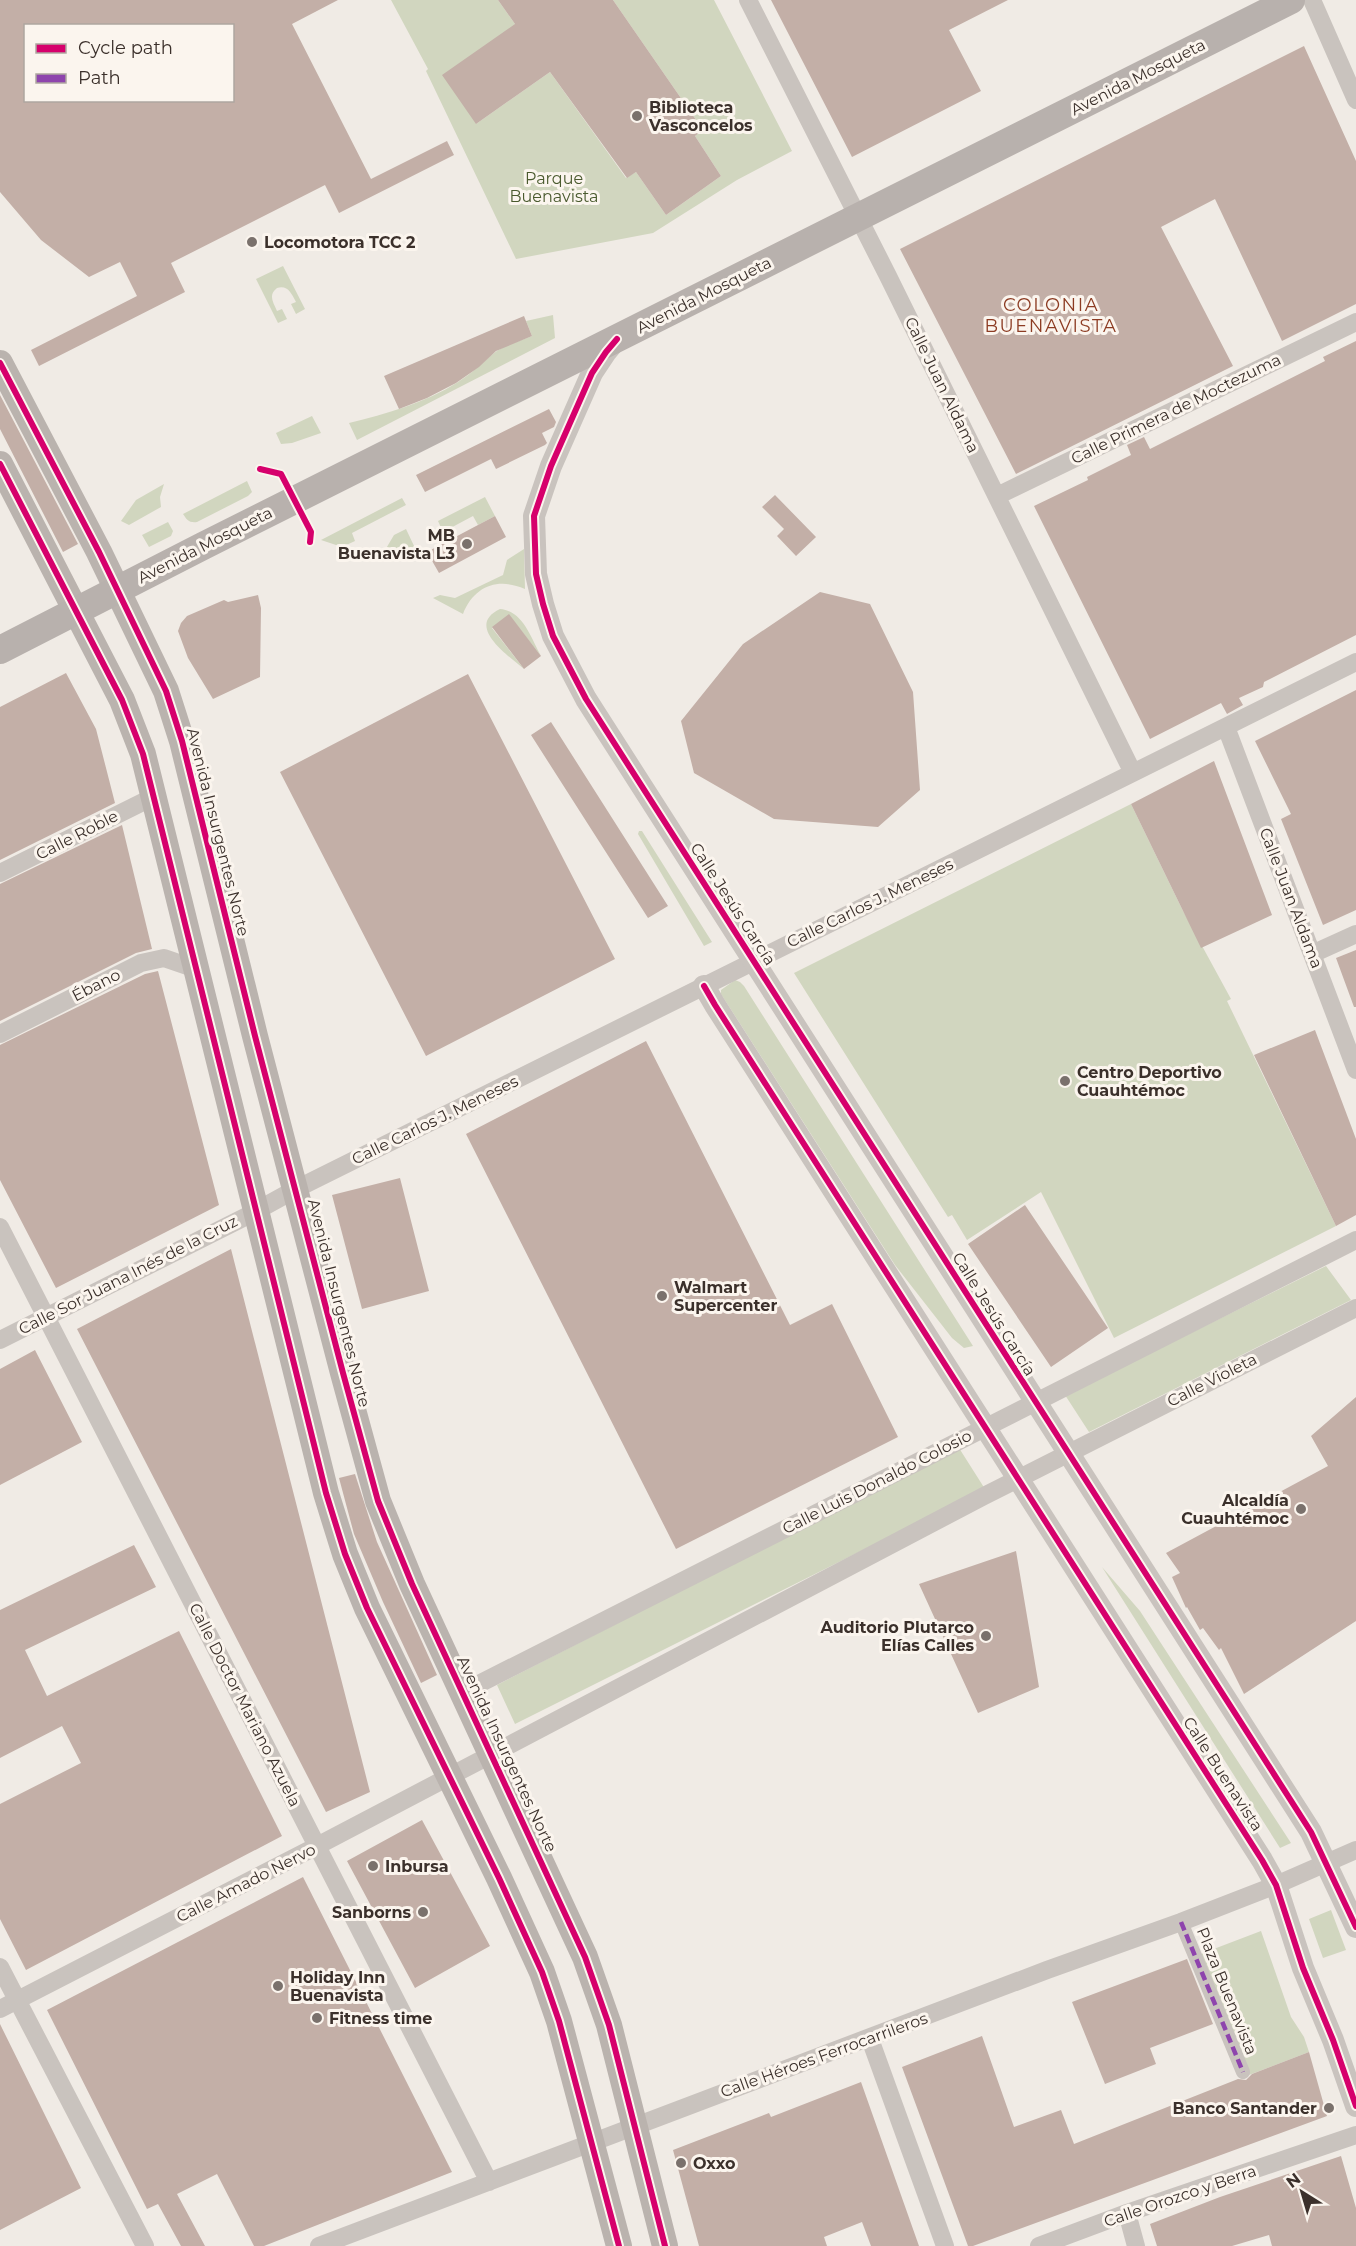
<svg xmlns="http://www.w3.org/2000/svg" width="1356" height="2246" font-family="Montserrat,sans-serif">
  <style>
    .green { fill: #d1d6bf }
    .building { fill: #c3afa7; fill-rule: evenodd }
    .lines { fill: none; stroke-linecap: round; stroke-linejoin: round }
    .pedestrian { stroke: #c9c3be; stroke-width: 14 }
    .minor { stroke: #c9c3be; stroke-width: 18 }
    .tertiary { stroke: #c9c3be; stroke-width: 22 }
    .secondary { stroke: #bab3ae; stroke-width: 26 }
    .primary { stroke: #b8b1ad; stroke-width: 28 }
    .quiet { stroke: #8e44ad; stroke-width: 4.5; stroke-dasharray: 9 4.5; stroke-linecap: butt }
    .cycleway-casing { stroke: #fbf5ee; stroke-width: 10 }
    .cycleway { stroke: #d6006c; stroke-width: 6 }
    .poi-dot { fill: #7a716c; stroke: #fbf5ee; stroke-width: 2 }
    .labels { text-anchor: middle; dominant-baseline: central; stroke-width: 6; stroke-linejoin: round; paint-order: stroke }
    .street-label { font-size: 16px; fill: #3b302b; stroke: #fbf5ee }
    .poi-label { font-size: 16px; font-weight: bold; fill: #3b302b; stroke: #fbf5ee; text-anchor: start }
    .park-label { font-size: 16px; fill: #4a5a2e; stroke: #fbf5ee }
    .neighbourhood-label { font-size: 18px; letter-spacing: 1.5px; fill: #8c3b22; stroke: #fbf5ee }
  </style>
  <rect width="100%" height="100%" fill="#f0ebe5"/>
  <!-- green -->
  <path class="green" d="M391 0H498L515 24 476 124 550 72 626 178 636 172 666 215 721 176 695 136 703 130 613 0H714L792 151 737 180 653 233 516 259 426 71 428 69Z
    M283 266 305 309 296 314 291 304 296 302C291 293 288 285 277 288 268 295 273 302 277 311L282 309 287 319 278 323 256 279Z
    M553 315 555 338 357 440 349 423C386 414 425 403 458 382 471 374 482 363 494 353 504 345 520 341 532 336L526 321Z
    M312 416 321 433 292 443 281 444 276 433Z
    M247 481 252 492 248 496 197 522C189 523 187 520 183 514Z
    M164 484 160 497 161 507 129 525 121 521 136 500Z
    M485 497 495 516 478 525 473 516 443 532 438 521Z
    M402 498 406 505 352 533 355 541 342 547 321 540Z
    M168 522 173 531 171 536 149 547 142 535Z
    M406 529 415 548 391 562 381 557 394 535Z
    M524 549 525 589C498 577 474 586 463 614L433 598 440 595 455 598 503 575 507 560Z
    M500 609C523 611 531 638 541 656L509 615 492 628 524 669C509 656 464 626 500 609Z
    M1131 804 1183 911 1231 999 1227 1001 1336 1226 1114 1338 1041 1192 967 1240 952 1215 948 1217 794 973Z
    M639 831H642L712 942 704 946 638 834Z
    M735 980 740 982 744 986 973 1346 964 1348 952 1338 895 1265 721 994V990Z
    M1326 1266 1351 1300 1089 1432 1065 1395Z
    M959 1448 985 1489 515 1724 497 1685Z
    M1102 1567 1140 1611 1291 1843 1280 1848Z
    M1331 1910 1346 1950 1323 1958 1309 1919Z
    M1261 1931 1291 2017 1304 2037 1309 2052 1241 2078 1198 1955Z"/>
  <!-- building -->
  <path class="building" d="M0 0H338L292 24 371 179 447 141 454 155 339 213 325 185 171 263 185 292 39 366 31 350 137 296 120 262 89 277 41 240 0 192ZM26 26H232V100H26Z
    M498 0H613L703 130 695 136 721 176 666 215 636 172 627 178 550 72 476 124 442 75 515 24Z
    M771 0H1008L949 30 981 91 852 157Z
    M1304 46 1356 161V304L1282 341 1215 199 1161 227 1233 366 1016 474 900 249Z
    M524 316 532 336 496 351 479 367 456 383 427 398 399 409 384 376Z
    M1356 341V635L1264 682 1263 687 1239 698 1243 705 1227 714 1221 703 1150 739 1034 506 1088 480 1087 477 1131 455 1127 445 1144 437 1150 449 1325 361 1323 357Z
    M0 395 78 544 63 552 0 429Z
    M549 409 556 422 554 427 542 433 547 443 545 445 496 469 491 459 425 492 416 475Z
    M775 495 816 537 796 556 777 536 784 529 762 507Z
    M495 516 506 537 439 573 427 552Z
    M820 592 870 604 913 692 920 790 878 827 774 819 694 773 681 721 743 644Z
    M258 595 261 608 260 677 213 699 188 658 178 631 181 623 187 616 224 600 228 602Z
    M509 614 541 656 524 669 492 627Z
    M66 673 96 729 115 803 0 860V707Z
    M468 674 615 959 426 1056 280 772Z
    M1356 690V910L1323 925 1281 819 1291 814 1255 741Z
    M551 722 668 906 648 918 531 735Z
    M1214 761 1272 915 1201 948 1131 804Z
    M122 825 152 949 136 953 0 1021V884Z
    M1356 950V1007H1354L1336 958Z
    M158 971 219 1205 56 1288 0 1180V1045L145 974Z
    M1315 1030 1356 1139V1215L1336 1226 1254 1055Z
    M646 1041 790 1325 832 1304 898 1437 676 1549 466 1134Z
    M400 1178 429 1291 362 1309 332 1195Z
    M1025 1205 1108 1328 1051 1367 968 1244Z
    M231 1249 370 1792 326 1812 77 1329Z
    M35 1350 82 1442 0 1485V1369Z
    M1356 1397V1621L1244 1694 1221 1648 1219 1650 1203 1628 1200 1630 1187 1607 1186 1608 1172 1577 1180 1573 1166 1553 1328 1466 1311 1436Z
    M355 1474 377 1542 437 1675 421 1683 383 1602 354 1534 339 1478Z
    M134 1545 156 1587 25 1650 47 1696 179 1631 282 1836 26 1970 0 1919V1804L81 1763 62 1726 0 1758V1610Z
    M1016 1551 1039 1687 978 1713 919 1584Z
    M422 1820 490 1946 415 1988 347 1861Z
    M303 1877 452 2172 264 2246H254L217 2174 177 2194 205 2246H181L158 2204 147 2209 47 2010Z
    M1187 1959 1213 2024 1150 2048 1156 2064 1105 2084 1072 2002Z
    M0 2024 81 2188 0 2230Z
    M982 2036 1014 2127 1061 2110 1074 2144 1238 2079 1246 2080 1252 2074 1309 2052 1327 2116 973 2246H968L902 2067Z
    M861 2082 919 2246H871L862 2222 824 2237 827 2246H699L673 2150 769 2113 771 2117Z
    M1341 2156 1356 2208V2246H1272L1269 2235 1232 2246H1157L1150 2224 1220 2197Z"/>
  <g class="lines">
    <!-- pedestrian -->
    <path class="pedestrian" d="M1181 1922 1243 2072"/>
    <!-- minor -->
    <path class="minor" d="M748 0 888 276 1133 773
      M1312 0 1356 100
      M997 496 1356 322
      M1226 727 1356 1070
      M0 873 153 797
      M1312 954 1356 934
      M0 1034 141 963 164 958 196 969
      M0 1227 489 2182
      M0 1340 247 1216 296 1189 1356 662
      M463 1692 1356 1240
      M0 1967 145 2246
      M0 2009 317 1846 984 1496 1356 1308
      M870 2039 945 2246
      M1127 2213 1136 2246
      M319 2246 1047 1970 1181 1922 1276 1885 1356 1850
      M1039 2246 1127 2213 1356 2135"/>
    <!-- tertiary -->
    <path class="tertiary" d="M616 340 606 352 592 373 551 466 534 516 536 574 543 604 553 636 586 699 1311 1832 1356 1927
      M704 986 715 1005 1262 1860 1276 1885 1303 1968 1333 2040 1356 2106"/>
    <!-- secondary -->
    <path class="secondary" d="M0 363 99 552 166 691 182 741 255 1036 343 1373 378 1501 412 1584 585 1957 609 2025 665 2246
      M0 464 122 700 143 754 326 1493 345 1554 367 1608 499 1878 542 1972 559 2021 619 2246"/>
    <!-- primary -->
    <path class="primary" d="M0 650 203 546 1291 0"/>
    <!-- quiet -->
    <path class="quiet" d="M1181 1922 1243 2072"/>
    <defs>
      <path id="cycleway" d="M617 339 606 352 592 373 551 466 534 516 536 574 543 604 553 636 586 699 1311 1832 1356 1927
        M0 363 99 552 166 691 182 741 255 1036 343 1373 378 1501 412 1584 585 1957 609 2025 665 2246
        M0 464 122 700 143 754 326 1493 345 1554 367 1608 499 1878 542 1972 559 2021 619 2246
        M260 469 281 474 311 532 310 542
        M704 986 715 1005 1262 1860 1276 1885 1303 1968 1333 2040 1356 2106"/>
    </defs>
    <!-- cycleway casing -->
    <use href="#cycleway" class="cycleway-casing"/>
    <!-- cycleway -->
    <use href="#cycleway" class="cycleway"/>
  </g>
  <!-- markers -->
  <g class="poi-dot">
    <circle cx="637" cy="116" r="6"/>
    <circle cx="252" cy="242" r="6"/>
    <circle cx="467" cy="544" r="6"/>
    <circle cx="1065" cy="1081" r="6"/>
    <circle cx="662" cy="1296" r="6"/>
    <circle cx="1301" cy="1509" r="6"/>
    <circle cx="986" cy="1636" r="6"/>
    <circle cx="373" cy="1866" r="6"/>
    <circle cx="423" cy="1912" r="6"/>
    <circle cx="278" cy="1986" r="6"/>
    <circle cx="317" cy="2018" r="6"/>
    <circle cx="1329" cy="2108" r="6"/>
    <circle cx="681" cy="2163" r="6"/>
  </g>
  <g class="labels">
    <!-- street labels -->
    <g class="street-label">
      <text transform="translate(1138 77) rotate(-27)">Avenida Mosqueta</text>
      <text transform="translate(704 295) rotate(-27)">Avenida Mosqueta</text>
      <text transform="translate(942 385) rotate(64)">Calle Juan Aldama</text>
      <text transform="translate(1176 409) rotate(-26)">Calle Primera de Moctezuma</text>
      <text transform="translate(205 545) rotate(-27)">Avenida Mosqueta</text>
      <text transform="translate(218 832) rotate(76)">Avenida Insurgentes Norte</text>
      <text transform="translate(77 835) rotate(-27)">Calle Roble</text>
      <text transform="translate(1291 898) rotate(69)">Calle Juan Aldama</text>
      <text transform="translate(870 903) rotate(-26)">Calle Carlos J. Meneses</text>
      <text transform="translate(733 904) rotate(57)">Calle Jesús García</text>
      <text transform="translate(96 985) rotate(-27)">Ébano</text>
      <text transform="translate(435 1120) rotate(-26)">Calle Carlos J. Meneses</text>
      <text transform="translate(128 1275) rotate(-27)">Calle Sor Juana Inés de la Cruz</text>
      <text transform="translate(339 1303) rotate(76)">Avenida Insurgentes Norte</text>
      <text transform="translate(994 1314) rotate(58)">Calle Jesús García</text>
      <text transform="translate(1212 1380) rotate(-27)">Calle Violeta</text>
      <text transform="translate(877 1482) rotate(-27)">Calle Luis Donaldo Colosio</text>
      <text transform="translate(245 1705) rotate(63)">Calle Doctor Mariano Azuela</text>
      <text transform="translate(507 1754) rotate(65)">Avenida Insurgentes Norte</text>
      <text transform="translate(1223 1774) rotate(57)">Calle Buenavista</text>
      <text transform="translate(246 1883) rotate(-27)">Calle Amado Nervo</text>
      <text transform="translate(1227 1991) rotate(68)">Plaza Buenavista</text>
      <text transform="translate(824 2055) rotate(-20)">Calle Héroes Ferrocarrileros</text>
      <text transform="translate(1180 2196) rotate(-19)">Calle Orozco y Berra</text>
    </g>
    <!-- poi labels -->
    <g class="poi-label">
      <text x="649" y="107">Biblioteca<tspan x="649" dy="18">Vasconcelos</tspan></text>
      <text x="264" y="242">Locomotora TCC 2</text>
      <text x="455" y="535" text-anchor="end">MB<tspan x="455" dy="18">Buenavista L3</tspan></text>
      <text x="1077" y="1072">Centro Deportivo<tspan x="1077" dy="18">Cuauhtémoc</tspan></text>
      <text x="674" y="1287">Walmart<tspan x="674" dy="18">Supercenter</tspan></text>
      <text x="1289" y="1500" text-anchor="end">Alcaldía<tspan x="1289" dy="18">Cuauhtémoc</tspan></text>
      <text x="974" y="1627" text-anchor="end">Auditorio Plutarco<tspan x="974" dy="18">Elías Calles</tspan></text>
      <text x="385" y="1866">Inbursa</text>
      <text x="411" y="1912" text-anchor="end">Sanborns</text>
      <text x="290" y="1977">Holiday Inn<tspan x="290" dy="18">Buenavista</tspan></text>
      <text x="329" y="2018">Fitness time</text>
      <text x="1317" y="2108" text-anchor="end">Banco Santander</text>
      <text x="693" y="2163">Oxxo</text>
    </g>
    <!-- park labels -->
    <g class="park-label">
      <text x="554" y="178">Parque<tspan x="554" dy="18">Buenavista</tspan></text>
    </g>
    <!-- neighbourhood labels -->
    <g class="neighbourhood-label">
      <text x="1051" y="305">COLONIA<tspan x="1051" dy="21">BUENAVISTA</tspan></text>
    </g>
  </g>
  <!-- legend -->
  <rect x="24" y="24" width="210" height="78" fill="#fbf5ee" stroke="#aea6a0" stroke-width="1.5"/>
  <rect x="36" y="44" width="30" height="9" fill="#d6006c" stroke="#aea6a0" stroke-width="1.5"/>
  <text x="78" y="54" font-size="18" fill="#3b302b">Cycle path</text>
  <rect x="36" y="74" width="30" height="9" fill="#8e44ad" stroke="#aea6a0" stroke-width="1.5"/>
  <text x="78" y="84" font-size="18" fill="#3b302b">Path</text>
  <!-- north arrow -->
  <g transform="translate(1302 2192) rotate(323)" stroke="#fbf5ee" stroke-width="4.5" paint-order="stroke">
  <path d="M0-4.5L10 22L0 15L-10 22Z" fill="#3b302b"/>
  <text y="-9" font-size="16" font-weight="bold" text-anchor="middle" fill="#3b302b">N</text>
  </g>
</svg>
